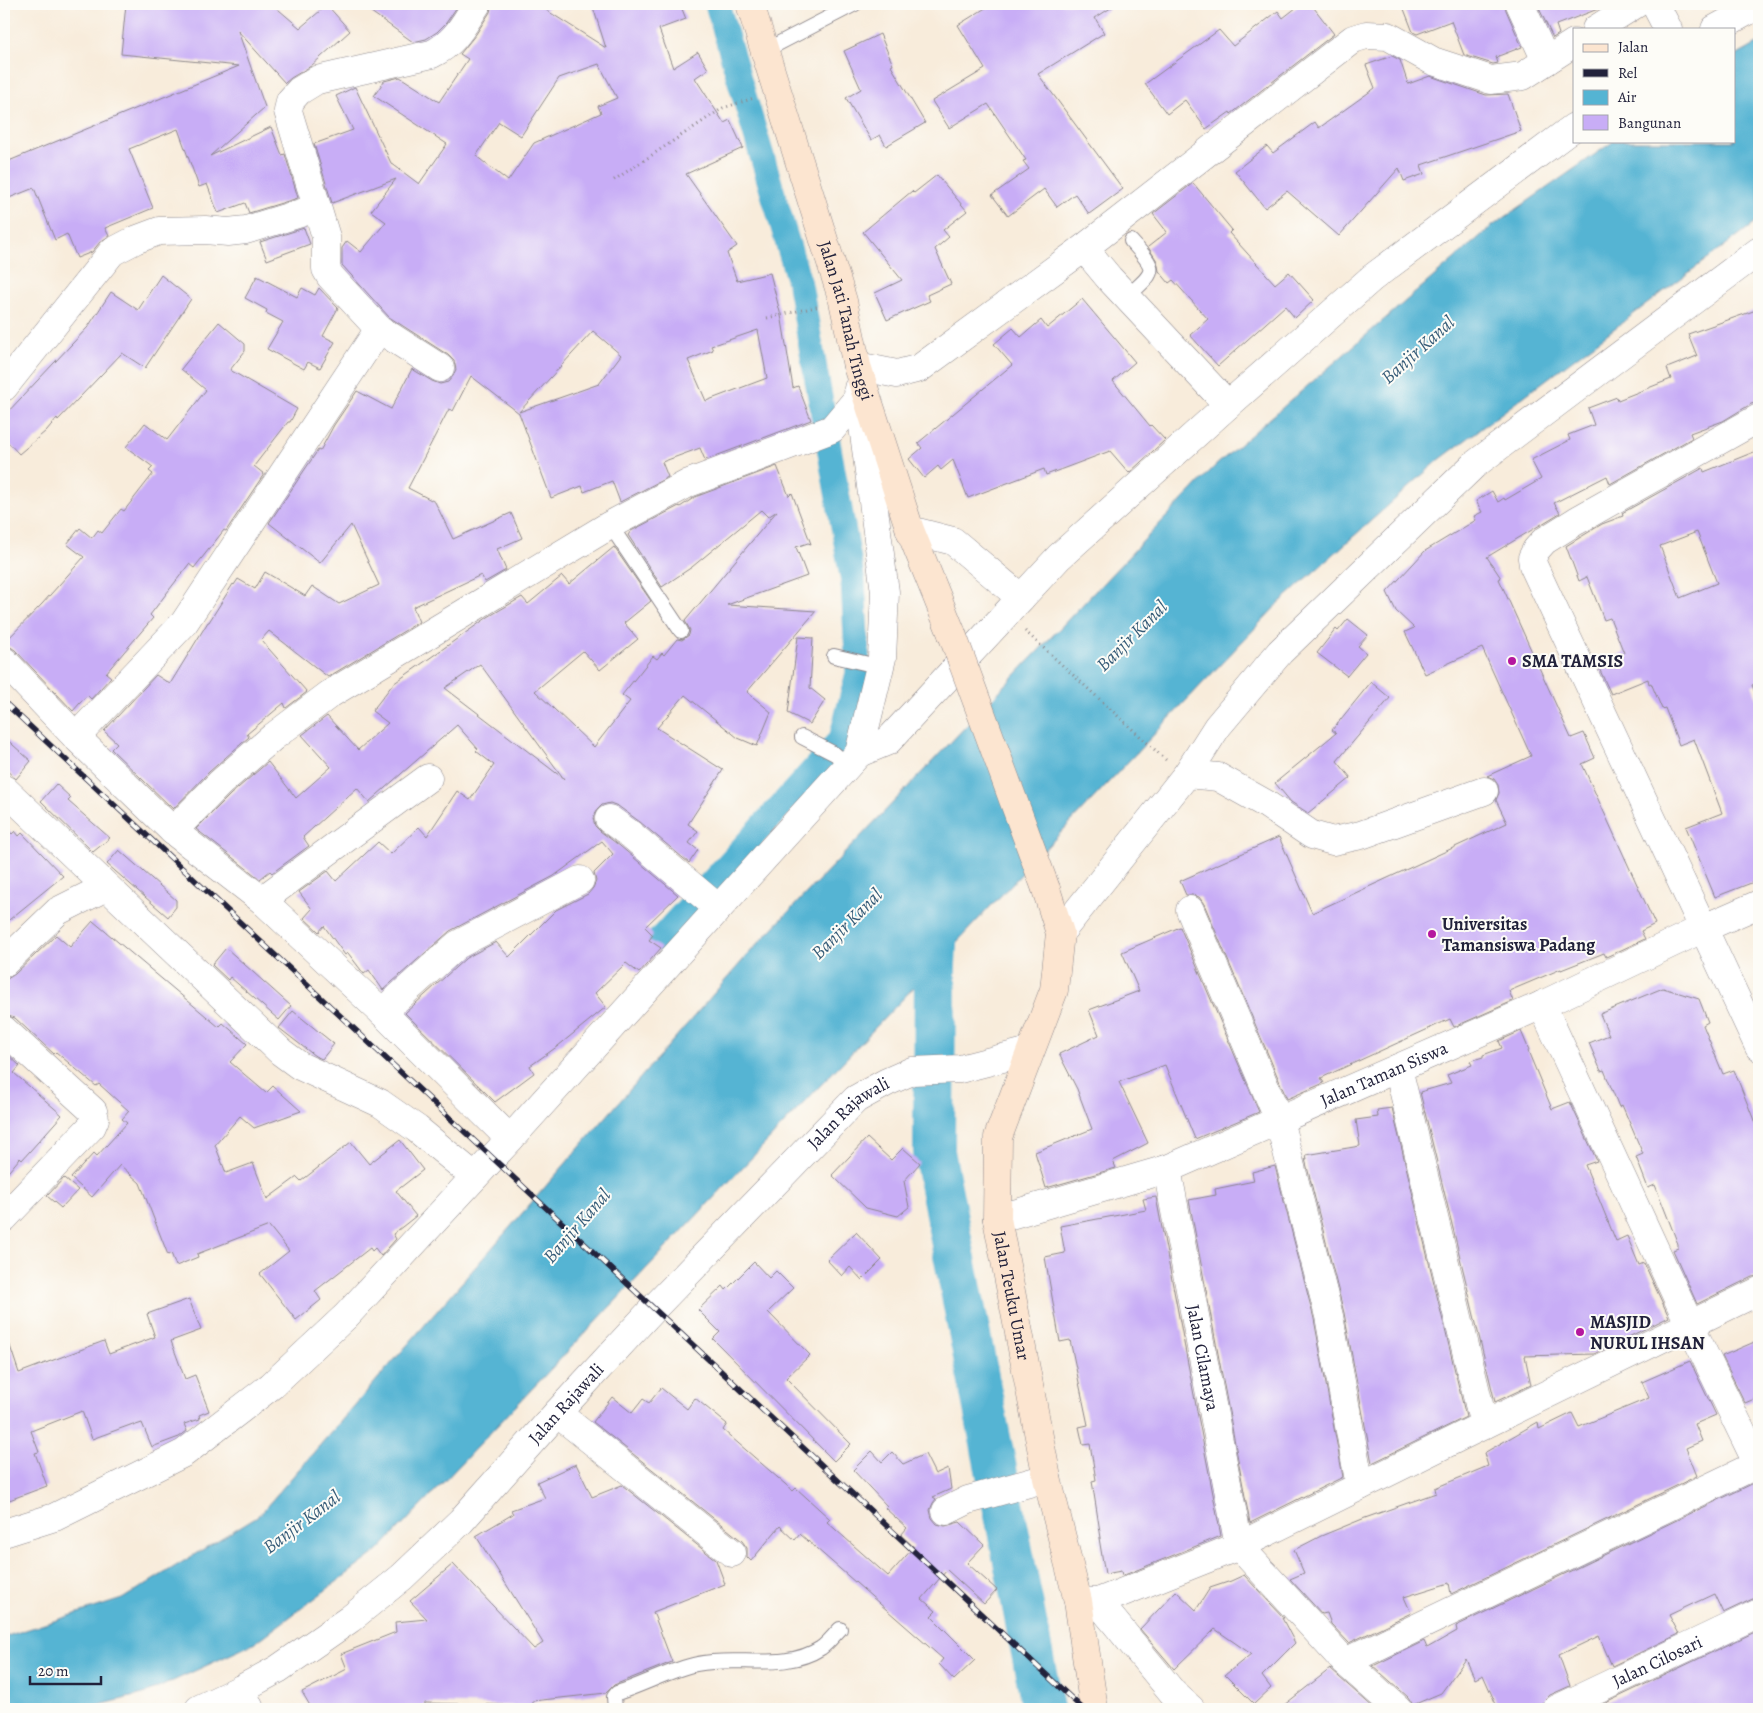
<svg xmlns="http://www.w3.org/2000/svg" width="1763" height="1713" font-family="Alegreya,serif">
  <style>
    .water { fill: #54b4d3; stroke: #3b6b87 }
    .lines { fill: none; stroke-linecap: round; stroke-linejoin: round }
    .canal { stroke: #54b4d3; stroke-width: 25 }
    .river { stroke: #54b4d3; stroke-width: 42 }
    .building { fill: #c8adf6; fill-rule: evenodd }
    .service-casing { stroke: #8d878b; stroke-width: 16 }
    .minor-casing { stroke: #8d878b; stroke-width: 29 }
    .tertiary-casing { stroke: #8d878b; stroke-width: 29 }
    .secondary-casing { stroke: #8d878b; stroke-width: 29 }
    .path { stroke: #8d878b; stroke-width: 3; stroke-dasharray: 1 4; stroke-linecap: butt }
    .service { stroke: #fff; stroke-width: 14 }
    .minor { stroke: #fff; stroke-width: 28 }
    .tertiary { stroke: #fff; stroke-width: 28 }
    .secondary { stroke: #fce5d0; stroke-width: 28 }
    .rail-casing { stroke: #22223b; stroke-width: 5.5 }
    .rail { stroke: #fdfcf7; stroke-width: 4; stroke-dasharray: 11; stroke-linecap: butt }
    .secondary-bridge-casing { stroke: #8d878b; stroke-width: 29; stroke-linecap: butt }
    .secondary-bridge { stroke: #fce5d0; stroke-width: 28 }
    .poi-dot { fill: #b5179e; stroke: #fdfcf7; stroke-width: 2 }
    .labels { text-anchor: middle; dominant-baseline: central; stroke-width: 4; stroke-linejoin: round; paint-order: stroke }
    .street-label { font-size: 18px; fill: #22223b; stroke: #fdfcf7 }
    .poi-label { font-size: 18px; font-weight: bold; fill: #22223b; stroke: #fdfcf7; text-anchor: start }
    .water-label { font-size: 19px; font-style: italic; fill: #365c78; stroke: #fdfcf7 }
  </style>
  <rect width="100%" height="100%" fill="#fdfcf7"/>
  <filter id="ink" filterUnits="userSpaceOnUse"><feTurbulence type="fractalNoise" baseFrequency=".02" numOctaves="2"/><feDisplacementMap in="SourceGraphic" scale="10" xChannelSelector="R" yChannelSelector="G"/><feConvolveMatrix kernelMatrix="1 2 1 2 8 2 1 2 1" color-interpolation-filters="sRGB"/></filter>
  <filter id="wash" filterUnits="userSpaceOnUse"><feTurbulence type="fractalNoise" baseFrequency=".0096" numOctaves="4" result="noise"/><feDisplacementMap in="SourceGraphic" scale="20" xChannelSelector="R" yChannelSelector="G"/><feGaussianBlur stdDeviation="1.12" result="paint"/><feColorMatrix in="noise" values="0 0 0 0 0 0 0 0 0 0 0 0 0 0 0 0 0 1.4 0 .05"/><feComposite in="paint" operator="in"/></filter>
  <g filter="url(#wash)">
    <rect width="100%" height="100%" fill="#f8ecdb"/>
    <!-- water -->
    <path class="water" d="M1759 43V220L1439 460 1278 604 378 1551 255 1643 147 1693 83 1709H4V1637L122 1599 259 1515 750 952 1215 466 1491 227 1614 141H1734V57Z"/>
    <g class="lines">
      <!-- canal -->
      <path class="canal" d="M660 939 841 739 858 673 853 582 800 285 717 4"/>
      <!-- river -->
      <path class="river" d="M938 905 935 964 934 1152 1043 1709"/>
    </g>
    <g id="blocks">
      <!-- building -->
      <path class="building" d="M126 4H272L300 28 327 5 350 31 311 66 291 78 285 83 238 31 265 107 210 156 271 127 282 155 285 154 298 198 249 213 245 203 218 213 207 184 199 187 178 129 129 149 153 208 105 228 109 236 100 242 92 252 77 258 67 234 55 240 34 188 4 200V163L239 66 121 54Z
        M360 4H459L446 23 437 32 426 39 413 42Z
        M492 4H550L546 10 606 48 592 4H680L686 19 659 29 673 68 698 52 708 69 695 78 724 123 730 120 743 148 686 174 737 246 727 253 737 281 770 273 782 320 793 388 798 386 811 420 705 460 700 448 662 462 668 477 620 502 612 481 584 492 582 486 551 498 519 413 471 376 453 411 449 409 408 488 435 502 453 539 511 513 522 538 497 549 506 570 485 582 481 575 413 607 419 622 328 677 269 631 261 640 307 692 286 708 284 703 247 734 249 737 209 772 173 809 111 749 117 743 104 731 156 675 170 684 208 622H209L233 584 234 585 238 579 255 589 265 572 305 596 312 586 339 604 379 585 351 525 320 563 269 523 318 450 320 451 334 425 357 391 391 409 412 369 432 381 440 384 448 382 453 376 456 369 454 361 448 355 389 317 342 265V248L347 241 361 252 386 222 371 211 396 179 332 203 314 144 353 130 336 96 355 87 391 163 419 184 447 144 374 96 384 81 400 77 439 102 468 59 460 54 476 34 490 12ZM599 64 617 98 598 106 601 113 534 143 508 181 476 156 499 122 521 136 559 78ZM758 330 767 378 706 401 688 360 713 350 711 346ZM593 331 621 355 599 384 519 412Z
        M992 4H1117L1095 18 1104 33 1038 74 1123 189 1089 214 1075 194 1057 207 1044 189 1008 216 992 195 1029 169 1023 161 1026 160 988 104 949 128 932 101 985 69 958 25Z
        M1301 4H1311L1334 34 1231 114 1230 112 1206 129 1185 100 1167 114 1145 84 1219 30 1233 46 1278 11 1283 18Z
        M1402 4H1505L1506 10 1522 47 1496 57 1498 63 1493 64 1464 55 1451 21 1417 34 1413 32Z
        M1537 4H1607L1598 9 1556 25 1559 34 1553 38Z
        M880 34 893 65 891 66 925 123 886 146 880 135 871 140 846 98 861 89 844 51Z
        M1392 56 1400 60 1408 84 1430 76 1486 95 1508 94 1521 131 1421 165 1424 174 1404 181 1399 168 1339 236 1287 191 1265 208 1235 171 1267 146 1273 153 1315 122 1319 128 1375 88 1366 65Z
        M937 175 967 211 943 230 949 237 935 249 951 284 927 295 930 301 887 320 875 293 902 280 863 232 912 191 914 193Z
        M1193 183 1232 230 1229 233 1275 284 1289 272 1314 300 1295 318 1285 306 1218 366 1190 335 1208 319 1173 280 1169 283 1159 271 1157 261 1148 247 1167 232 1153 214Z
        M304 228 310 244 267 260 260 242Z
        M161 275 191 299 145 368 122 353 58 420 57 418 46 431 19 454 4 438V416L88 327 111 292 138 310Z
        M257 276 297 297 302 288 315 295 319 288 338 308 323 336 335 342 320 368 308 362 304 369 267 349 283 322 266 313 267 310 245 298Z
        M1082 299 1135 362 1113 381 1150 426 1151 425 1165 440 1129 473 1110 451 1046 475 1044 469 968 498 953 460 941 470 938 466 924 478 909 459 922 448 918 443 1012 365 994 344 1013 328 1021 337 1041 320 1047 328Z
        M1759 309V402L1751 404 1723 421 1690 433 1692 438 1610 484 1607 476 1554 503 1560 513 1487 557 1501 578 1499 579 1571 738 1584 733 1595 758 1582 764 1655 924 1641 931 1645 939 1606 957 1604 953 1561 970V969L1509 991 1513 1001 1454 1027 1450 1019 1321 1078 1324 1083 1287 1099 1204 904 1199 897 1192 895H1186L1180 881 1279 837 1312 913 1507 823 1496 800 1499 793 1498 785 1494 779 1487 776 1531 756 1482 648 1425 674 1405 632 1414 628 1396 611 1387 592 1425 551 1476 520 1474 516 1482 512 1476 501 1492 491 1498 502 1504 498 1505 500 1541 479 1531 460 1570 440 1568 435 1594 425 1588 408 1617 397 1618 400 1671 379 1667 368 1697 356 1688 334Z
        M219 322 245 344V351L230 370 297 409 290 422H288L254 466 264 474 226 531 224 530 194 568 189 564 150 615 153 618 106 673 111 677 91 699 87 695 73 711 15 650 9 646H4V643L42 604 84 557 67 544 80 528 92 538 98 530 102 533 121 509 124 511 153 474 149 471 153 467 126 447 145 423 167 440 206 390 181 369Z
        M1759 450V683L1752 685 1759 703V880L1715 897 1686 827 1722 813 1694 739 1679 745 1665 708 1662 709 1651 683 1649 684 1648 679 1611 694 1597 664 1624 653 1610 618 1604 620 1587 577 1579 581 1566 546 1602 524 1623 516 1622 513 1703 468 1704 472ZM1697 532 1717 583 1680 598 1660 546Z
        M777 466 789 496 792 493 811 544 808 543 796 547 807 576 727 605 816 611 747 692 771 712 757 746 738 738 685 695 657 728 723 770 688 824 698 831 689 843 698 850 689 863 640 822 618 806 610 803 602 805 597 810 593 818 595 826 600 831 620 846 678 895 645 927 653 935 649 940 661 948 639 973 626 963 595 993 606 1007 558 1046 530 1066 534 1073 495 1102 405 1013 466 958 496 942 509 957 556 910 588 894 593 888 596 881 594 873 613 854 602 841 554 876 450 931 383 990 369 970 364 974 348 953 345 955 324 926 319 932 304 918 312 909 299 892 328 871 336 881 378 842 391 854 419 827 427 836 457 791 470 800 494 765 476 751 478 749 457 725 369 802 357 788 303 837 309 846 272 873 270 871 260 879 196 829 231 794 268 762 296 798 331 767 302 735 327 716 358 750 388 723 372 711 393 684 488 617 522 597 528 604 562 576 569 584 614 547 651 601 624 623 638 639 600 670 583 651 535 691 594 747 630 701 622 695 653 656 657 659 662 653 664 655 677 639 682 640 689 635 690 630 685 621 777 511 768 517 761 510 692 567 662 587 628 535 631 531 679 506 680 507 695 497ZM480 664 564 779 445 688Z
        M1348 619 1368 635 1358 646 1366 653 1347 676 1317 653 1336 629 1338 631Z
        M798 637 813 638 810 688 825 700 810 724 788 713Z
        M1371 682 1390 698 1337 761 1351 778 1308 813 1291 802 1275 783 1336 733 1332 730Z
        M4 737 31 761 16 779 4 768Z
        M56 784 71 798 68 801 110 838 93 852 41 801Z
        M4 826 12 834 15 831 19 836 22 833 63 876 4 924Z
        M119 850 176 900V907L168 917 107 864Z
        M93 921 219 1027 223 1023 247 1044 230 1062 266 1093 273 1086 301 1111 254 1128 240 1116 215 1145 226 1173 253 1163 267 1199 297 1177 301 1181 351 1142 369 1164 400 1140 423 1170 396 1191 416 1216 393 1234 396 1239 381 1256 375 1248 372 1251 370 1248 315 1291 321 1300 296 1320 260 1274 289 1251 269 1226 197 1254 198 1257 176 1266 171 1253 168 1255 140 1183 120 1165 92 1197 71 1178 94 1153 97 1156 127 1123 122 1119 129 1111 99 1084 96 1086 56 1052 54 1054 15 1018 4 1015V981L15 974 56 935 70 947Z
        M1180 927 1259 1112 1195 1139 1165 1065 1119 1082 1148 1143 1113 1161 1116 1168 1046 1188 1035 1152 1092 1129 1077 1089 1059 1054 1099 1035 1089 1010 1139 991 1122 952Z
        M226 948 291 1006 279 1020 230 977 228 980 212 965Z
        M1663 988 1699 999 1708 1022 1703 1025 1723 1074 1734 1070 1759 1133V1276L1752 1277 1697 1304 1673 1250 1678 1248V1244L1655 1185 1648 1188 1636 1157 1643 1154 1622 1105 1619 1107 1604 1070 1601 1071 1589 1043 1609 1035 1600 1014Z
        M293 1011 334 1044 322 1059 315 1056 279 1028Z
        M1521 1031 1529 1050 1528 1051 1552 1109 1570 1102 1597 1161 1585 1165 1616 1241 1627 1236 1639 1265 1644 1263 1669 1317 1594 1354 1525 1356 1531 1385 1495 1402 1420 1092 1451 1083 1447 1075 1472 1065 1470 1061 1483 1057V1055L1502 1048 1499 1041Z
        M4 1051 20 1066 14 1073 62 1115 22 1160 20 1158 4 1177Z
        M1392 1108 1466 1417 1372 1463 1344 1313 1305 1159H1307L1306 1155 1360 1146 1356 1120 1378 1117 1377 1110Z
        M867 1138 891 1160 903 1148 920 1163 904 1181 909 1207 898 1216 866 1208 832 1175Z
        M1275 1166 1314 1319 1343 1477 1250 1523 1189 1200 1216 1195 1215 1189 1254 1181 1252 1172Z
        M64 1178 78 1190 61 1208 47 1196Z
        M1156 1197 1221 1536 1122 1576 1121 1571 1105 1574 1099 1538H1101L1092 1481 1096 1480 1090 1444 1083 1445 1079 1427 1088 1425 1070 1340 1060 1342 1045 1257 1065 1253 1060 1226 1146 1210 1143 1199Z
        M856 1232 882 1260 862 1280 850 1267 842 1276 827 1260Z
        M754 1262 769 1278 776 1271 793 1288 768 1312 810 1355 786 1378 851 1444 834 1461 713 1339 720 1332 698 1310 723 1286 726 1290Z
        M189 1299 201 1330 171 1341 185 1379 195 1375 209 1411 199 1415 200 1419 184 1424 187 1431 179 1437 152 1447 142 1423 133 1426V1424L92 1439 82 1411 31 1431 39 1452 35 1453 47 1486 4 1502V1338L7 1337 19 1373 104 1341 109 1354 155 1337 147 1314Z
        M1759 1340V1397L1745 1403 1722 1356Z
        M1690 1361 1716 1415 1695 1424 1702 1441 1686 1448 1697 1476 1451 1594 1449 1583 1404 1597 1411 1613 1349 1643 1331 1624 1327 1613 1322 1614 1290 1579 1304 1573 1294 1550 1321 1536 1365 1518 1436 1493 1435 1488 1488 1466 1484 1453 1538 1422 1539 1429 1572 1413 1579 1427 1649 1398 1642 1382Z
        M661 1388 687 1409 695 1398 727 1424 723 1430 793 1491 796 1488 830 1519 827 1522 888 1576 914 1547 901 1535 907 1528 885 1508 887 1506 853 1470 872 1451 882 1462 892 1452 903 1464 925 1454 935 1474 948 1468 951 1489 933 1497 936 1499 933 1503 930 1510 932 1518 937 1524 945 1526 960 1522 984 1545 967 1563 997 1590 984 1604 947 1570 922 1599 936 1611 931 1616 975 1660 954 1680 939 1664 943 1659 800 1534 795 1540 780 1526 751 1561 747 1557V1548L742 1541 593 1422 612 1397 632 1413 643 1399 649 1403Z
        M576 1464 592 1497 622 1485 716 1560 725 1584 653 1612 672 1662 614 1685 606 1693 533 1701V1706L425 1703 424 1709H312L302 1692 347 1669 341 1654 396 1632 395 1622 427 1619 410 1601 453 1564 534 1649 543 1643 476 1536 513 1514 511 1510 545 1498 537 1482Z
        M1756 1482H1759V1596L1723 1613 1714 1594 1669 1615 1679 1634 1612 1666 1599 1636 1559 1655 1570 1686 1550 1695 1544 1701 1542 1709H1498L1483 1675 1475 1679 1466 1659 1441 1693 1413 1705 1408 1697 1373 1666 1424 1641 1427 1648 1457 1631 1456 1626Z
        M1244 1575 1284 1618H1282L1295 1643 1262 1676 1271 1688 1254 1704 1225 1675 1251 1654 1215 1629 1174 1669 1140 1629 1176 1591 1196 1610 1210 1588 1231 1581Z
        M1759 1630V1709H1593Z
        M1330 1669 1375 1709H1279Z"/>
    </g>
  </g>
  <g filter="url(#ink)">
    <use href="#blocks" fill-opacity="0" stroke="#8d878b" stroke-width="1"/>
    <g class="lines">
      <defs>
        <path id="service" d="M764 51 855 4
          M1127 297C1156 270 1159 272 1131 241
          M610 525 681 631
          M834 656 873 665 882 658
          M802 737 835 754 848 765
          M615 1709 614 1697 617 1693C643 1685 672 1669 697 1664 737 1655 784 1672 821 1648 828 1643 834 1635 840 1629"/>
        <g id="minor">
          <path d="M1520 4 1546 61"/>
          <path d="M1655 4 1668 29"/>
          <path d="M1596 29 1636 4"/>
          <path d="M1715 29 1759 5"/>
          <path d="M1084 248 1109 278 1228 405"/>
          <path d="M857 366 897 374 920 368 1084 248 1353 39 1366 35 1388 36 1433 61 1491 80 1523 76 1574 43"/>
          <path d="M440 368 379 329 330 276 326 269V237L288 111 290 101 299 91 317 80 432 54C456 42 463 25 477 4"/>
          <path d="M4 387 112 252 135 240 159 231 205 230 228 232 246 230 317 208"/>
          <path d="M1759 418 1576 521 1544 541 1536 550 1532 558 1533 565 1759 1047"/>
          <path d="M910 530 953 541 1021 598 1059 557 1228 405 1372 278 1574 127"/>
          <path d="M4 661 76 737 173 831 262 900 382 1012 510 1139"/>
          <path d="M76 737 184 623 379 329"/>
          <path d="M859 753 888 741 1021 598"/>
          <path d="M1187 774 1218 777 1266 804 1312 835 1333 841 1361 835 1484 791"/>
          <path d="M4 789 281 1052 300 1066 380 1103 417 1129 474 1176"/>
          <path d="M609 819 630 834 711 902 721 904"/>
          <path d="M173 831 220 783 273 737 330 694 610 525 689 483 832 429 858 398"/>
          <path d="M262 900 428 778"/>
          <path d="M1190 910 1279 1120 1329 1316 1360 1486"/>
          <path d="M1060 933 1187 774 1217 727 1280 652 1474 465 1759 251"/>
          <path d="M4 963 58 911 106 887"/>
          <path d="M1542 1005 1690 1325 1759 1467"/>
          <path d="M382 1012 457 945 580 880"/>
          <path d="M4 1030 93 1111 95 1119 92 1126 4 1218"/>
          <path d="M1398 1068 1484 1425"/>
          <path id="s1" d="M1167 1169 1239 1546 1345 1662 1398 1709"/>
          <path id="s2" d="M997 1219 1167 1169 1542 1005 1704 928 1759 904"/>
          <path d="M557 1413 732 1553"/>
          <path d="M946 1511 968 1500 1047 1478"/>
          <path d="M1078 1601 1098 1602 1239 1546 1484 1425 1759 1291"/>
          <path d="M1098 1602 1173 1693 1191 1709"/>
          <path d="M1345 1662 1758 1464"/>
          <path d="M241 1689 250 1709"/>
          <path id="s3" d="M1557 1709 1759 1613"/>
        </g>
        <g id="tertiary">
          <path d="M4 1533 55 1517 184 1453 271 1386 346 1316 510 1139 859 753 882 658 885 592 858 388"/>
          <path id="s4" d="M199 1709 241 1689 278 1669 350 1619 402 1577 461 1521 557 1413 653 1309 856 1099 887 1082 912 1071 960 1069 1030 1051"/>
        </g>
        <g id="secondary">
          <path id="s5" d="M750 4 843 301 857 366 910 530 952 634"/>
          <path id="s6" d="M1046 889 1060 933 1054 990 998 1137 997 1219 1047 1478 1078 1601 1094 1709"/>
        </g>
      </defs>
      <!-- service casing -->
      <use href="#service" class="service-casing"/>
      <!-- minor casing -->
      <use href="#minor" class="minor-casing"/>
      <!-- tertiary casing -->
      <use href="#tertiary" class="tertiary-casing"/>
      <!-- secondary casing -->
      <use href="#secondary" class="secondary-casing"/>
      <!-- path -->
      <path class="path" d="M614 180 723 108 754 98
        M767 318 820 306
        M1025 631 1166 760"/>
      <!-- service -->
      <use href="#service" class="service"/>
      <!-- minor -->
      <use href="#minor" class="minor"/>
      <!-- tertiary -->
      <use href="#tertiary" class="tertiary"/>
      <!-- secondary -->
      <use href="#secondary" class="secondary"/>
      <defs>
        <path id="rail" d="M4 702 1083 1709"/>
      </defs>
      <!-- rail casing -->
      <use href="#rail" class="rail-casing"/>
      <!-- rail -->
      <use href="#rail" class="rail"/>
      <defs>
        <path id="secondary-bridge" d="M952 634 1046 889"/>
      </defs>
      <!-- secondary-bridge casing -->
      <use href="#secondary-bridge" class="secondary-bridge-casing"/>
      <!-- secondary-bridge -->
      <use href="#secondary-bridge" class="secondary-bridge"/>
    </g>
  </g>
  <!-- markers -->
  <g class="poi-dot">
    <circle cx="1512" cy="661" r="5"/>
    <circle cx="1432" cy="934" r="5"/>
    <circle cx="1580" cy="1332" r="5"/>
  </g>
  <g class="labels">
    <!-- street labels -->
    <g class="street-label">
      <text stroke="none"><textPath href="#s5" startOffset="331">Jalan Jati Tanah Tinggi</textPath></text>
      <text stroke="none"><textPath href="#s2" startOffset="414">Jalan Taman Siswa</textPath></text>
      <text stroke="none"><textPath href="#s4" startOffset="888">Jalan Rajawali</textPath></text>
      <text stroke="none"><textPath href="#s6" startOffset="421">Jalan Teuku Umar</textPath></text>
      <text stroke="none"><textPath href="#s1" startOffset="192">Jalan Cilamaya</textPath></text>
      <text stroke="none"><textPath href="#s4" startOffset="482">Jalan Rajawali</textPath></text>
      <text stroke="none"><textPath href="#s3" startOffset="111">Jalan Cilosari</textPath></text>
    </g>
    <!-- poi labels -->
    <g class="poi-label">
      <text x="1522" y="661">SMA TAMSIS</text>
      <text x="1442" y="924">Universitas<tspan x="1442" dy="21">Tamansiswa Padang</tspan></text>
      <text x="1590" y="1322">MASJID<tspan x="1590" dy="21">NURUL IHSAN</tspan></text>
    </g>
    <!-- water labels -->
    <g class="water-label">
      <text transform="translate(1418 350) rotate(-42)">Banjir Kanal</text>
      <text transform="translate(1132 636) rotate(-45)">Banjir Kanal</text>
      <text transform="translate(847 924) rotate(-45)">Banjir Kanal</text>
      <text transform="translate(577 1226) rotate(-49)">Banjir Kanal</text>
      <text transform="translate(302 1522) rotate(-37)">Banjir Kanal</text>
    </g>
  </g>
  <!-- margin -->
  <rect width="1763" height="1713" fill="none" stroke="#fdfcf7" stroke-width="20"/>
  <!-- legend -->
  <rect x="1573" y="28" width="162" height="115" fill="#fdfcf7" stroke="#a5a5ac"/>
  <rect x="1583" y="44" width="25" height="8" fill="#fce5d0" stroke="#a5a5ac"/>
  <text x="1618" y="52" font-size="15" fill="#22223b">Jalan</text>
  <rect x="1583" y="69" width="25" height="8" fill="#22223b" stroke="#a5a5ac"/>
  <text x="1618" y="78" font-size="15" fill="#22223b">Rel</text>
  <rect x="1583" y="90" width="25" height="15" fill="#54b4d3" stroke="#a5a5ac"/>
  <text x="1618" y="102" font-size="15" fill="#22223b">Air</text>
  <rect x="1583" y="115" width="25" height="15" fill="#c8adf6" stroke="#a5a5ac"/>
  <text x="1618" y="128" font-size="15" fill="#22223b">Bangunan</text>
  <!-- scale -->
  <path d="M30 1676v8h71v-8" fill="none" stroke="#22223b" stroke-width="2.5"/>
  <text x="38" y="1676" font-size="15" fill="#22223b" stroke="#fdfcf7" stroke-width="4" paint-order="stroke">20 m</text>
</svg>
